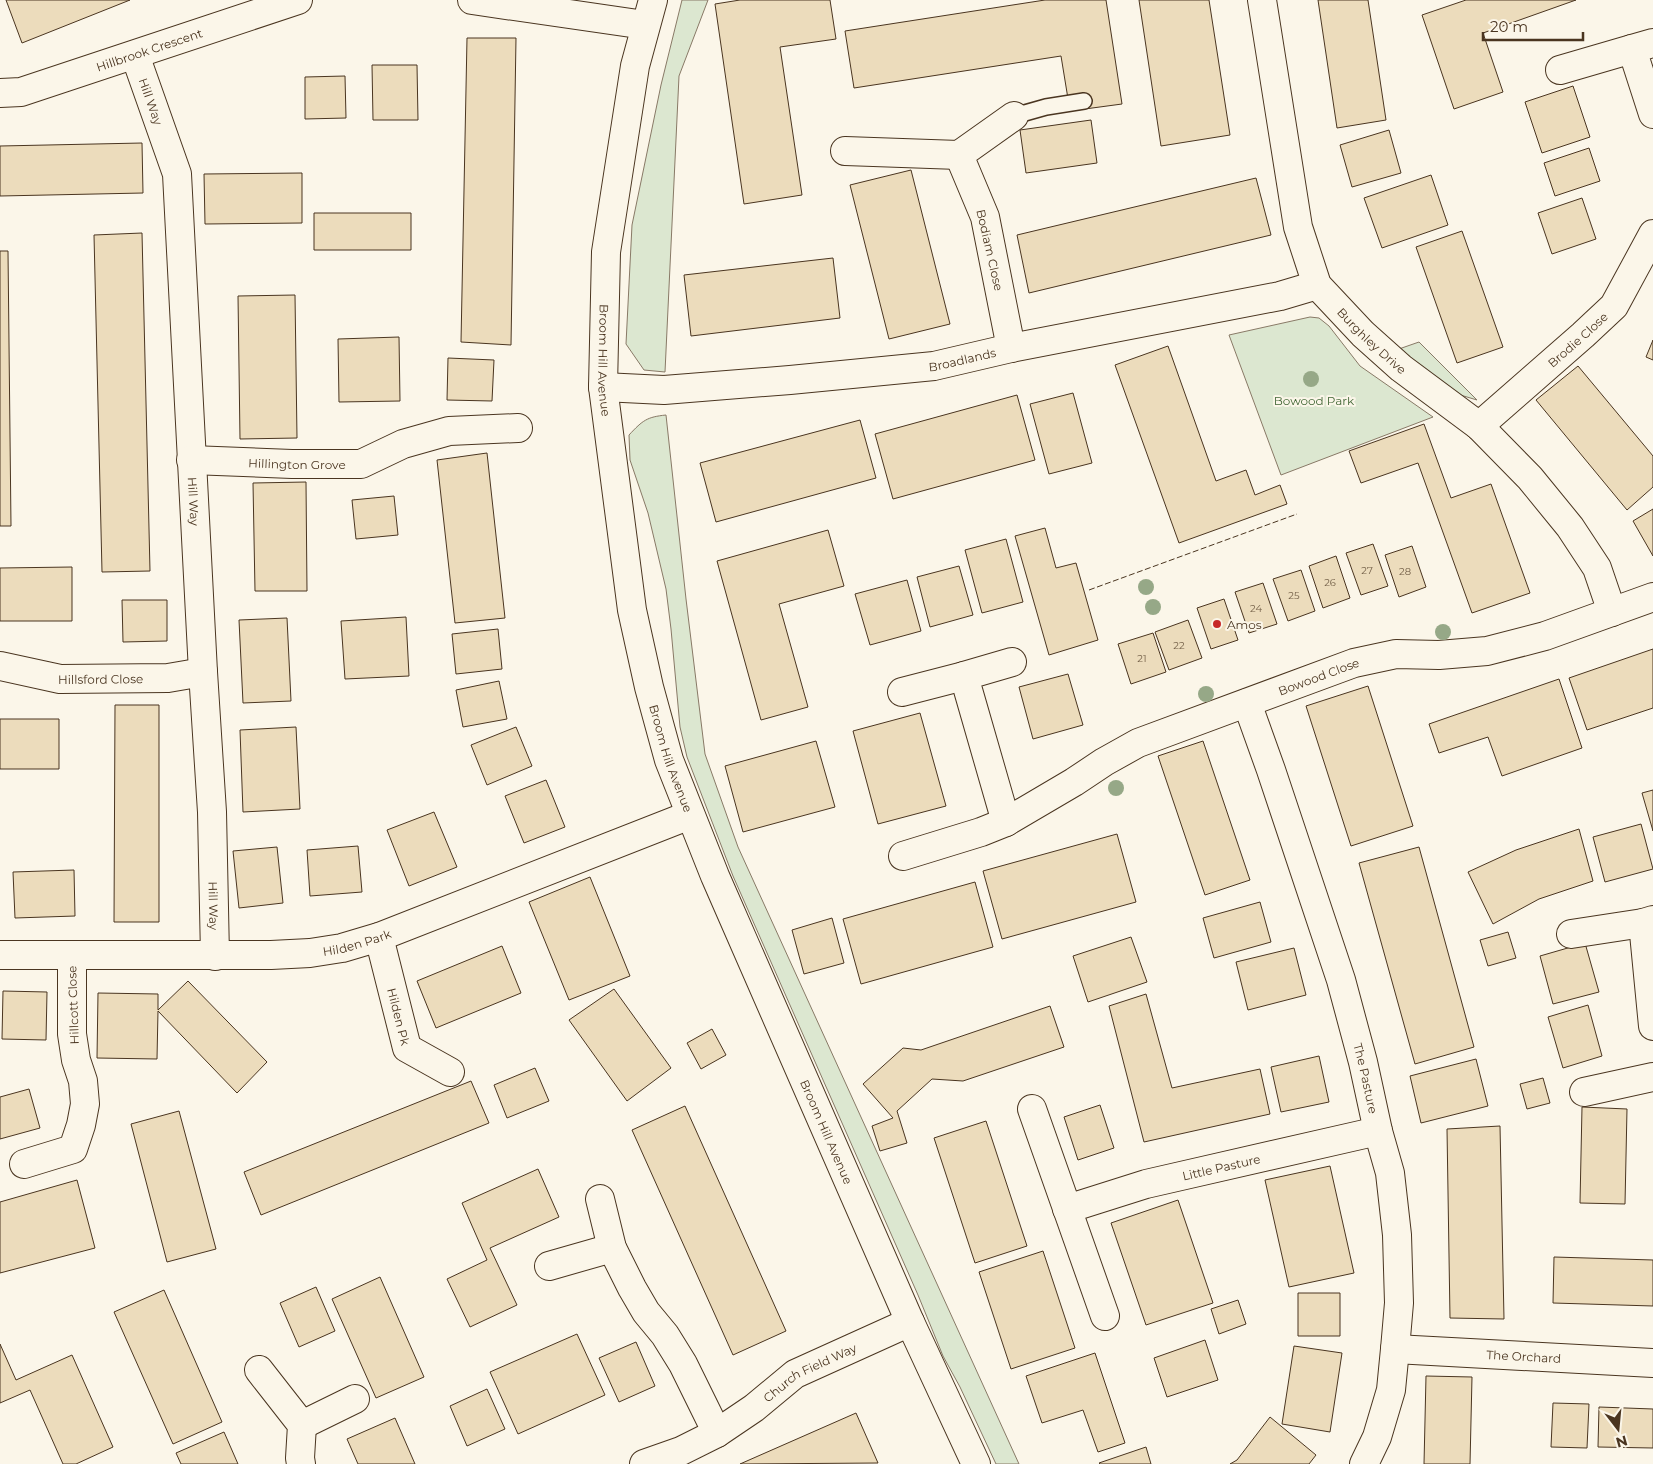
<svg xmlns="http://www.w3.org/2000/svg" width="1653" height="1464" font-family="Montserrat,sans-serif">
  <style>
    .green { fill: #dce7d0; stroke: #887966 }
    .building { fill: #ecdcbc; stroke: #4a3520 }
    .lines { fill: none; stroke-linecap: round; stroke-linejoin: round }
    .service-casing { stroke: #4a3520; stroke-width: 18 }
    .minor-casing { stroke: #4a3520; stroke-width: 30 }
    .tertiary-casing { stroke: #4a3520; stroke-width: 30 }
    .service { stroke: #fbf6e9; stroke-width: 15 }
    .minor { stroke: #fbf6e9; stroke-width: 28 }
    .tertiary { stroke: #fbf6e9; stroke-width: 28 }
    .fence { stroke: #4a3520; stroke-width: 1; stroke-dasharray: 6 2.5; stroke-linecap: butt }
    .tree { fill: #96a887 }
    .poi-dot { fill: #c62828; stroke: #fbf6e9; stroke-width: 2 }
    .labels { text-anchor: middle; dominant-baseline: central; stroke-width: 4; stroke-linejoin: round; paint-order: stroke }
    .number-label { font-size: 10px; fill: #725f47 }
    .street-label { font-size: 12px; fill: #4a3520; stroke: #fbf6e9 }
    .park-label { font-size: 12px; fill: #436837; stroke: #fbf6e9 }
    .poi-label { font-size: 12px; fill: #4a3520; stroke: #fbf6e9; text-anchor: start }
  </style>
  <rect width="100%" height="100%" fill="#fbf6e9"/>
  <!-- green -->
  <path class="green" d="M682 0H708L679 76 665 372 644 370 626 344 632 225 661 85Z
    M1310 317 1319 318 1329 326 1360 366 1433 417 1281 475 1229 335Z
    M1419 342 1477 400 1457 394 1396 350Z
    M666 415 686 599 705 754 738 847 1019 1464H996L960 1387 943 1356 918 1295 733 876 687 757 680 727 671 629 666 589 648 513 630 460 629 435C643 420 647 417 666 415Z"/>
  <!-- building -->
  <path class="building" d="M6 0H130L22 43Z
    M740 0H830L836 39 780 47 802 195 744 204 715 4Z
    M1045 0H1106L1122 104 1070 111 1061 56 854 88 845 31Z
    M1139 0H1209L1230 135 1161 146Z
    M1318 0H1368L1386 120 1337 128Z
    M1466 0H1576L1483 33 1503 92 1454 109 1422 15Z
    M467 38H516L511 345 461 342Z
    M372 65H417L418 120H373Z
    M345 76 346 118 305 119V77Z
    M1573 86 1590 137 1542 153 1525 102Z
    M1091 120 1097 163 1026 173 1020 130Z
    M1389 130 1401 173 1352 187 1340 145Z
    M142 143 143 193 0 196V146Z
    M1589 148 1600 181 1555 196 1544 163Z
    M911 170 950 324 889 339 850 185Z
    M302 173V223L205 224 204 174Z
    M1431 175 1448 225 1382 248 1364 198Z
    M1256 178 1271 235 1029 293 1017 235Z
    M1582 198 1596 239 1552 254 1538 213Z
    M314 213H411V250H314Z
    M1462 231 1503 347 1457 363 1416 247Z
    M142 233 150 571 102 572 94 235Z
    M0 251H8L11 526H0Z
    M833 258 840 318 691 336 684 275Z
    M295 295 297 438 240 439 238 296Z
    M399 337 400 401 339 402 338 339Z
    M1653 340V360L1646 357Z
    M1168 346 1216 481 1246 470 1255 495 1280 485 1287 504 1179 543 1115 365Z
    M448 358 494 360 492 401 447 400Z
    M1578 366 1653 456V487L1627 510 1536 400Z
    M1073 393 1092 463 1049 474 1030 404Z
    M1017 395 1035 460 893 499 875 434Z
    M860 420 876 478 716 522 700 463Z
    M1424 424 1451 498 1491 484 1530 593 1472 613 1418 463 1361 483 1349 451Z
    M487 453 505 618 455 623 437 460Z
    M306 482 307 591H255L253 483Z
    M394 496 398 535 356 539 352 500Z
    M1653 509V556L1633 521Z
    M1045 528 1056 568 1076 563 1098 640 1049 655 1015 536Z
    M828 530 844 586 779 604 808 707 761 720 717 561Z
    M1006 539 1023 602 982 613 965 550Z
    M1373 544 1388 586 1361 595 1346 553Z
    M1412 546 1426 587 1399 597 1385 555Z
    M1336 556 1350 598 1323 608 1309 566Z
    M959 566 973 615 930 627 917 577Z
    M72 567V621H0V568Z
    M1301 570 1315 611 1288 621 1273 579Z
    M907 580 921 631 870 645 855 594Z
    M1263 583 1277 624 1249 633 1235 592Z
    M1224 599 1238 640 1211 649 1197 608Z
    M122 600H167V641L123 642Z
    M406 617 409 676 345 679 341 621Z
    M287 618 291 701 243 703 239 620Z
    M1188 620 1202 658 1169 670 1155 632Z
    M498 629 502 669 456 674 452 634Z
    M1153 633 1166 672 1131 684 1118 644Z
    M1653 649V708L1587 730 1569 678Z
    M1068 674 1083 725 1033 739 1019 687Z
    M1559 679 1582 748 1502 776 1488 737 1439 753 1429 724Z
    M499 681 507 719 463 727 456 690Z
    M1368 686 1413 826 1351 846 1306 706Z
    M115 705H159V922H114Z
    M920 713 946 806 878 824 853 731Z
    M0 719H59V769H0Z
    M296 727 300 809 243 812 240 730Z
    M516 727 532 766 487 785 471 745Z
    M816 741 835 807 743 832 725 766Z
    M1203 741 1250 880 1205 895 1158 756Z
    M546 780 565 827 524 843 505 796Z
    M1653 790V831L1642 793Z
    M434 812 457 867 409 886 387 830Z
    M1641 824 1653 869 1605 882 1593 837Z
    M1579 829 1593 881 1539 899 1493 924 1468 872 1516 850Z
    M1117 834 1136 902 1002 939 983 871Z
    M358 846 362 892 310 896 307 850Z
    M277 847 283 903 239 908 233 851Z
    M1419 847 1474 1047 1415 1064 1359 863Z
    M74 870 75 916 15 918 13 872Z
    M590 877 630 976 569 1000 529 902Z
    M975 882 993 947 861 984 843 919Z
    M1260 902 1271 942 1214 958 1203 918Z
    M832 918 844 963 804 974 792 930Z
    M1508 932 1516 958 1488 966 1480 940Z
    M1131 937 1147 982 1088 1002 1073 956Z
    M1585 943 1599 992 1553 1004 1540 956Z
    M502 946 521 993 436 1028 417 981Z
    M1294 948 1306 995 1248 1010 1236 962Z
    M188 981 267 1062 237 1093 158 1011 157 1059 97 1058 98 993 158 994V1010Z
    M614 989 671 1068 627 1101 569 1020Z
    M3 991 47 992 46 1040 2 1039Z
    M1146 994 1172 1088 1260 1069 1270 1114 1144 1142 1109 1006Z
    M1588 1005 1602 1056 1563 1068 1548 1017Z
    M1050 1006 1064 1047 963 1081 932 1079 897 1111 907 1143 880 1151 872 1126 893 1118 863 1084 903 1048 921 1050Z
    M712 1029 726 1055 701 1069 687 1043Z
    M1319 1056 1329 1102 1281 1112 1271 1067Z
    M1476 1059 1488 1106 1421 1123 1410 1076Z
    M535 1068 549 1101 507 1118 494 1085Z
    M1543 1078 1550 1103 1527 1109 1520 1084Z
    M471 1081 489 1123 261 1215 244 1172Z
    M29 1089 40 1128 0 1139V1097Z
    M1100 1105 1114 1148 1078 1160 1064 1117Z
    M685 1106 786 1331 733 1355 632 1130Z
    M1582 1107 1627 1109 1625 1204 1580 1203Z
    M179 1111 216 1249 167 1262 131 1124Z
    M986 1121 1027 1246 975 1263 934 1138Z
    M1500 1126 1504 1319 1450 1318 1447 1129Z
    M1330 1166 1354 1273 1289 1287 1265 1180Z
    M538 1169 559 1217 490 1248 517 1305 470 1327 447 1279 487 1260 462 1203Z
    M77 1180 95 1248 0 1273V1202Z
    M1178 1200 1213 1303 1146 1325 1111 1223Z
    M1043 1251 1075 1348 1011 1369 979 1272Z
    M1554 1257 1653 1260V1306L1553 1303Z
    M380 1277 424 1377 376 1398 332 1299Z
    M316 1287 335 1331 299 1347 280 1303Z
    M164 1290 222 1422 173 1444 114 1312Z
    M1298 1293H1340V1336H1298Z
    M1238 1300 1246 1324 1219 1334 1211 1309Z
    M577 1334 605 1395 518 1434 490 1372Z
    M1205 1340 1218 1380 1167 1397 1154 1358Z
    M636 1342 655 1386 619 1402 599 1358Z
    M0 1344 16 1380 72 1355 113 1447 76 1464H63L30 1390 0 1403Z
    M1294 1346 1342 1353 1330 1432 1282 1424Z
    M1095 1353 1125 1443 1098 1452 1083 1410 1042 1423 1026 1376Z
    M1426 1376 1472 1377 1470 1464H1424Z
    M487 1389 505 1429 467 1446 450 1406Z
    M1553 1403 1589 1404 1587 1448 1551 1447Z
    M1599 1407 1653 1409V1448L1598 1447Z
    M856 1413 878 1463 740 1464Z
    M1270 1417 1316 1455 1309 1464H1230L1237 1460Z
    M395 1418 415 1464H358L347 1439Z
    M224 1432 238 1464H181L176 1453Z
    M1146 1447 1151 1464H1100L1099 1463Z"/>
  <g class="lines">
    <defs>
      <path id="service" d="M1014 116 1046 107 1084 101"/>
      <g id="minor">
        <path d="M472 0 645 25"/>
        <path id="s1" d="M1262 0 1298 227 1317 285 1363 334 1401 368 1479 426 1530 478 1570 527 1597 568 1612 612"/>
        <path d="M1653 43 1632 49 1653 114"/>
        <path id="s2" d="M135 55 177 174 203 672 212 812 215 956"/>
        <path d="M1560 70 1632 49"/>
        <path id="s3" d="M0 93 21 92 298 0"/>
        <path d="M845 151 959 155"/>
        <path d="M1011 348 985 217 959 155 1014 116"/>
        <path id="s4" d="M603 387 664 390 790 380 934 366 1011 348 1280 296 1317 285"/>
        <path id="s5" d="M1479 426 1583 335 1614 306 1653 234"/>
        <path id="s6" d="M191 460 292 464H361L403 444 449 431 518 428"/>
        <path id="s7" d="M0 666 60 679 168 678 203 672"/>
        <path d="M902 692 964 676"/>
        <path id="s8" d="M1247 703 1271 770 1341 980 1363 1062 1378 1131 1390 1173 1397 1235 1399 1303 1395 1349 1391 1390 1377 1437 1364 1464"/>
        <path d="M1006 822 964 676 1012 662"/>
        <path id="s9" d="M903 856 981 832 1006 822 1074 782 1104 762 1138 743 1354 663 1396 654 1439 655 1487 651 1545 636 1653 597"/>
        <path d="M1653 920 1643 923 1653 1026"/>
        <path d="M1571 934 1643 923"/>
        <path id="s10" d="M379 937 407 1048 450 1072"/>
        <path id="s11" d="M0 955H271L310 953 342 948 379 937 690 815"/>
        <path d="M1584 1092 1653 1077"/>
        <path d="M1032 1109 1105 1316"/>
        <path d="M24 1164 73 1149 81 1125 85 1104 83 1081 76 1060 72 1034V955"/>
        <path d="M600 1199 612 1248 632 1288 646 1312 665 1335 683 1364 717 1433"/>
        <path id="s12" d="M1067 1209 1146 1184 1378 1131"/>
        <path d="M549 1266 612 1248"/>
        <path id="s13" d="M1395 1349 1653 1363"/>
        <path d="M259 1370 302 1425 300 1458 301 1464"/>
        <path d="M302 1425 355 1399"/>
        <path id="s14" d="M644 1464 681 1451 717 1433 754 1408 795 1374 910 1322"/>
      </g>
      <g id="tertiary">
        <path id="s15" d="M653 0 635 66 606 252 603 387 632 610 649 687 669 760 715 876 910 1322 976 1464"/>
      </g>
    </defs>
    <!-- service casing -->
    <use href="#service" class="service-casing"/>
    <!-- minor casing -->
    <use href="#minor" class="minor-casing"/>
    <!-- tertiary casing -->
    <use href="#tertiary" class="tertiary-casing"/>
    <!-- service -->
    <use href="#service" class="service"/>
    <!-- minor -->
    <use href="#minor" class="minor"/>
    <!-- tertiary -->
    <use href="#tertiary" class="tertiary"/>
    <!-- fence -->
    <path class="fence" d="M1089 590 1297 514"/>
  </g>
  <!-- trees -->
  <g class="tree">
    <circle cx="1311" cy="379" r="8"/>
    <circle cx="1146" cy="587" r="8"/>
    <circle cx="1153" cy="607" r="8"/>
    <circle cx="1443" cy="632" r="8"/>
    <circle cx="1206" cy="694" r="8"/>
    <circle cx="1116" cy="788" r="8"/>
  </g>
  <!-- markers -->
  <circle class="poi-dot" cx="1217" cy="624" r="5"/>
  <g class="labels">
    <!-- number labels -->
    <g class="number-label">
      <text x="1367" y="570">27</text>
      <text x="1405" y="571">28</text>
      <text x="1330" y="582">26</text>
      <text x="1294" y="595">25</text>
      <text x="1256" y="608">24</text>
      <text x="1179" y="645">22</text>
      <text x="1142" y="658">21</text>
    </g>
    <!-- street labels -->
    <g class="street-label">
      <text stroke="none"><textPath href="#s3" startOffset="156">Hillbrook Crescent</textPath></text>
      <text stroke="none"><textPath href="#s2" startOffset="49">Hill Way</textPath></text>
      <text transform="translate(990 250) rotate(77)">Bodiam Close</text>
      <text stroke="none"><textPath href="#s5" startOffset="131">Brodie Close</textPath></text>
      <text stroke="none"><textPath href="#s1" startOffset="369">Burghley Drive</textPath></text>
      <text stroke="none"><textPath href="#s4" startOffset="361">Broadlands</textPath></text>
      <text stroke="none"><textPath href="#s15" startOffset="365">Broom Hill Avenue</textPath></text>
      <text stroke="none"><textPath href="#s6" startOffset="106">Hillington Grove</textPath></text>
      <text stroke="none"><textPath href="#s2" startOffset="454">Hill Way</textPath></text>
      <text stroke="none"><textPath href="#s7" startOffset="102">Hillsford Close</textPath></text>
      <text stroke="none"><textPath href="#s9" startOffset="455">Bowood Close</textPath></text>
      <text stroke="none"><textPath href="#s15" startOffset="770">Broom Hill Avenue</textPath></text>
      <text stroke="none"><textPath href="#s2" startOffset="859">Hill Way</textPath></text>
      <text stroke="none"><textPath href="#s11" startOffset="358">Hilden Park</textPath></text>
      <text transform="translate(73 1005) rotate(-92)">Hillcott Close</text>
      <text stroke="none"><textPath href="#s10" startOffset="82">Hilden Pk</textPath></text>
      <text stroke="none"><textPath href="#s8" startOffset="394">The Pasture</textPath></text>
      <text stroke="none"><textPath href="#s15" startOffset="1175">Broom Hill Avenue</textPath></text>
      <text stroke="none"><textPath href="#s12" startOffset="160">Little Pasture</textPath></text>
      <text stroke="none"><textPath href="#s13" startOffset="129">The Orchard</textPath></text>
      <text stroke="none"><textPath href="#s14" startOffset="191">Church Field Way</textPath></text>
    </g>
    <!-- park labels -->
    <g class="park-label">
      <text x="1314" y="400">Bowood Park</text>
    </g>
    <!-- poi labels -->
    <g class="poi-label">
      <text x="1227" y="624">Amos</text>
    </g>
  </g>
  <!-- north arrow -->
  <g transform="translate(1618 1429) rotate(164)" stroke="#fbf6e9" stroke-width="4" paint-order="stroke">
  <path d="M0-4L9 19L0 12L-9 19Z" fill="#4a3520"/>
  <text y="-8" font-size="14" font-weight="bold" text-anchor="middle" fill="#4a3520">N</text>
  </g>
  <!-- scale -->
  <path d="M1483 32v8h100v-8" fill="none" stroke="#4a3520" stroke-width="2.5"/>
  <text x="1490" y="32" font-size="15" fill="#4a3520" stroke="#fbf6e9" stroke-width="4" paint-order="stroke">20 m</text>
</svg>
